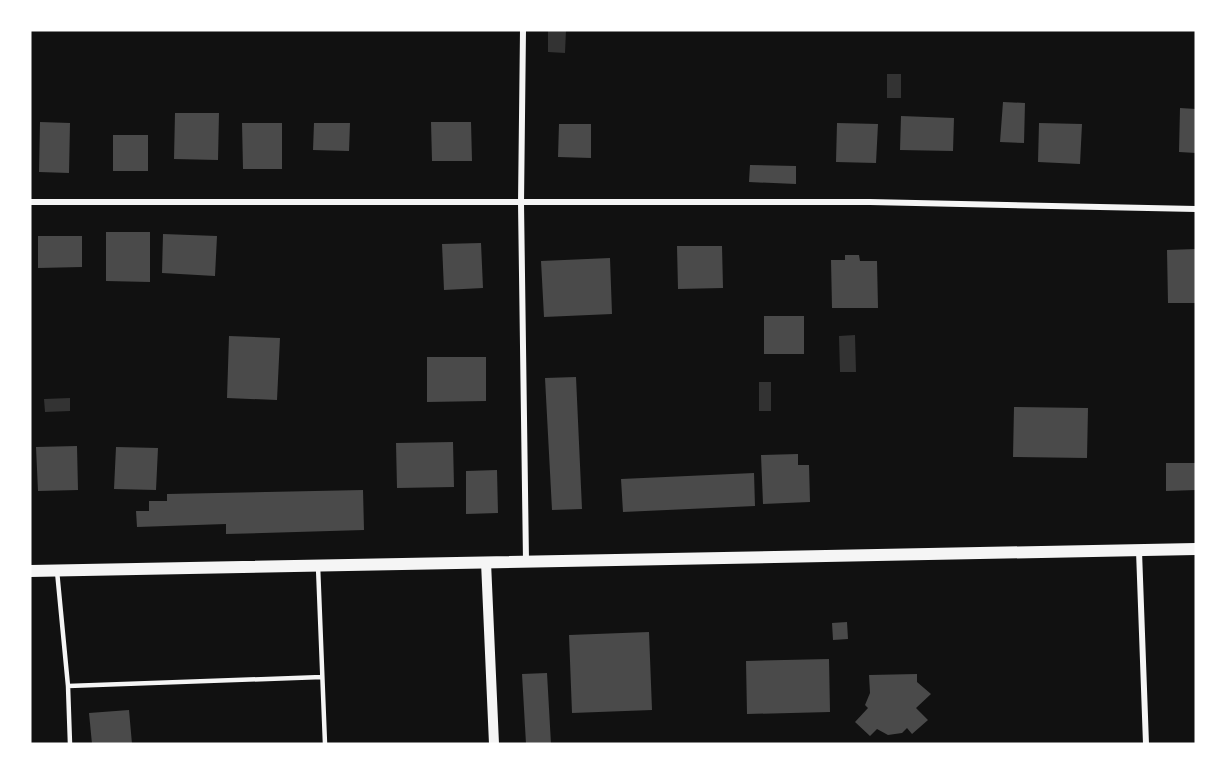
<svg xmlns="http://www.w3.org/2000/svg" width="1226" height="774" font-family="'Noto Sans',sans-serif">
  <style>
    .water { fill: #333 }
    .building { fill: #4a4a4a }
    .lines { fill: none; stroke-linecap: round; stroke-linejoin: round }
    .service { stroke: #f5f5f5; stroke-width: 4.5 }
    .minor { stroke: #f5f5f5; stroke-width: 6 }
    .tertiary { stroke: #f5f5f5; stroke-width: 10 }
    .secondary { stroke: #f5f5f5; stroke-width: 12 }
  </style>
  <rect width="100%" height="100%" fill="#111"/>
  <!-- water -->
  <path class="water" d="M548 30H566L565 53 548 52Z
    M887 74H901V98H887Z
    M855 335 856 372H840L839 336Z
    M759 382H771V411H759Z
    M70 398V411L45 412 44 399Z"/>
  <!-- building -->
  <path class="building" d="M1003 102 1025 103 1024 143 1000 142Z
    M1180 108 1196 109V153L1179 152Z
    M175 113H219L218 160 174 159Z
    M901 116 954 118 953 151 900 150Z
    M40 122 70 123 69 173 39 172Z
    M431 122H471L472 161H432Z
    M242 123H282V169H243Z
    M314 123H350L349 151 313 150Z
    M837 123 878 124 876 163 836 162Z
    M1039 123 1082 124 1080 164 1038 162Z
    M559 124H591V158L558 157Z
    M113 135H148V171H113Z
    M750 165 796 166V184L749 182Z
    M106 232H150V282L106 281Z
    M163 234 217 236 215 276 162 273Z
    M38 236H82V267L38 268Z
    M481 243 483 288 444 290 442 244Z
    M677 246H722L723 288 678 289Z
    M1196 249V303H1168L1167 250Z
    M845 255H859L860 261H877L878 308H832L831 260H845Z
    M610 258 612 314 544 317 541 261Z
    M764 316H804V354H764Z
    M229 336 280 338 277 400 227 398Z
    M427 357H486V401L427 402Z
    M576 377 582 509 552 510 545 378Z
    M1014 407 1088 408 1087 458 1013 457Z
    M453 442 454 487 397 488 396 443Z
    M77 446 78 490 38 491 36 447Z
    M116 447 158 448 156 490 114 489Z
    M798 454V465H809L810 502 763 504 761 455Z
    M1166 463H1196V490L1166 491Z
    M497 470 498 513 466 514V471Z
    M754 473 755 506 623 512 621 479Z
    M363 490 364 530 226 534V524L137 527 136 511H149V501H167V494Z
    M847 622 848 639 833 640 832 623Z
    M649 632 652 710 572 713 569 635Z
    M829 659 830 712 747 714 746 661Z
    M547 673 551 744H526L522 674Z
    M917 674V682L931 694 916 708 928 720 912 734 907 728 902 733 888 735 877 729 870 736 855 722 868 708 865 705 870 693 869 675Z
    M129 710 132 744H92L89 713Z"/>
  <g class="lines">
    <!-- service -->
    <path class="service" d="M318 566 325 744
      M57 571 68 686 70 744
      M68 686 322 677"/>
    <!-- minor -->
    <path class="minor" d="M523 30 521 203 526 561
      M30 202H870L1196 209
      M1139 551 1146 744"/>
    <!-- tertiary -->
    <path class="tertiary" d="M486 562 494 744"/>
    <!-- secondary -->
    <path class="secondary" d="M30 571 1196 549"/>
  </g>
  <!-- border -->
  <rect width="1226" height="774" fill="none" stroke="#ffffff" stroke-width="63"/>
</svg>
